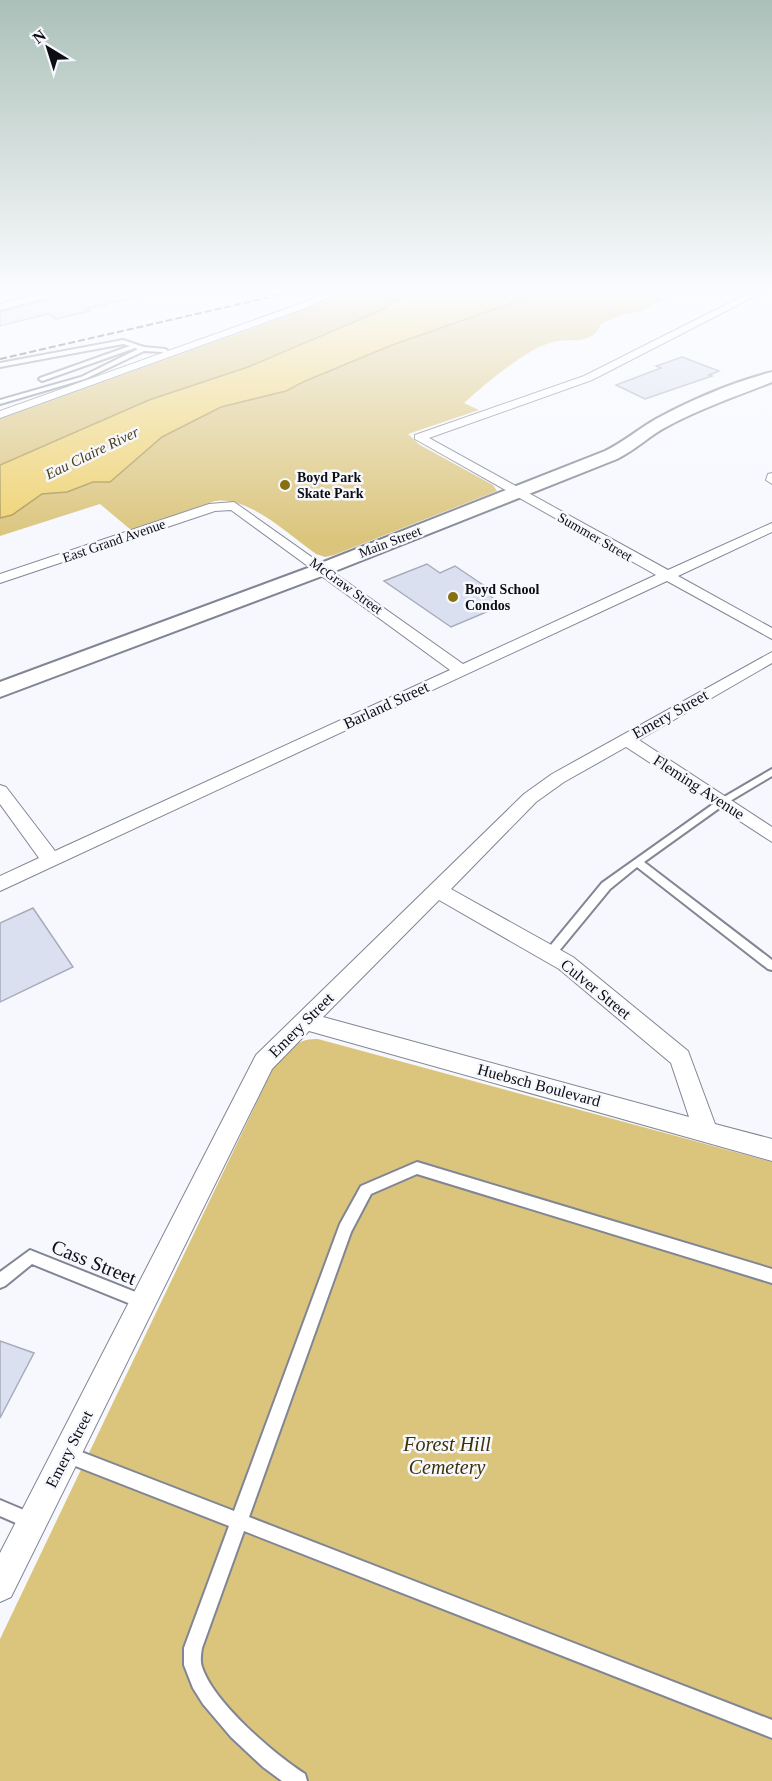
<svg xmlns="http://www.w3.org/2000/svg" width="772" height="1781" font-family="Georgia,serif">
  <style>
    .green { fill: #dbc57c }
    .water { fill: #efd270; stroke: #ab9754; stroke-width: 1.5 }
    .building { fill: #dbe0f1; stroke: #a7acba; stroke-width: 1.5 }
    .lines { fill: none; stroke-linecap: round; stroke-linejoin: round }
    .lane-casing { stroke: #828694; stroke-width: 4 }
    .street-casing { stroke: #828694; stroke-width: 2 }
    .secondary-casing { stroke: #828694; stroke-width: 4 }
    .lane { fill: #fff; fill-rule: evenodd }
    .street { fill: #fff; fill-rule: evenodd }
    .secondary { fill: #fff; fill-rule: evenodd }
    .rail { stroke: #3f4045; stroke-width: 2; stroke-dasharray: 7 3; stroke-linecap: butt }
    .poi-dot { fill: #887010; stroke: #f6f8fe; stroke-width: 2 }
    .labels { text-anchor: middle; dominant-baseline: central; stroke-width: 5; stroke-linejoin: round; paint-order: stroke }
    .far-poi-label { font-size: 14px; font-weight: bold; fill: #0d0e13; stroke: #f6f8fe; text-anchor: start }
    .far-street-label { font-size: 14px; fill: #0d0e13; stroke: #f6f8fe }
    .far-water-label { font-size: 15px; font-style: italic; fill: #4c4017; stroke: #f6f8fe }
    .street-label { font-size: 16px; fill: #0d0e13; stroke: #f6f8fe }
    .near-street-label { font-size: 20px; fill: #0d0e13; stroke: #f6f8fe }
    .near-park-label { font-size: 20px; font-style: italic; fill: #3d3105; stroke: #f6f8fe }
  </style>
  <rect width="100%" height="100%" fill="#f6f8fe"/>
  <!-- green -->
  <path class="green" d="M347 290H422L392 302 382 310 248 367 149 400 0 465V419L287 316Z
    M683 290 641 311 621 315 601 324C591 347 572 337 553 342 527 348 484 385 464 403L479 410 408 434 420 445 493 485 497 491 334 555 325 557 316 554C290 536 248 495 215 501L131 530 100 504 0 536V518L12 515 42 494 67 492 93 482H110L162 437 221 407 286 391 303 382 392 345 506 305 531 291Z
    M318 1039 772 1162V1781H0V1639L274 1066C288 1051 296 1038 318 1039Z"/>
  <!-- water -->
  <path class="water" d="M422 290H534L506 305 392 345 303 382 286 391 221 407 162 437 110 482H93L67 492 42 494 12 515 0 518V465L149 400 248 367 382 310 392 302Z"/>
  <!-- building -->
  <path class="building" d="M138 290 139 296 87 309 90 311 56 319 48 314 0 326V312L78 291Z
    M682 357 719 371 709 375 712 376 645 399 616 385 661 368 656 366Z
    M427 564 440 573 455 566 495 593 489 595 503 605 451 627 384 581Z
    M33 908 73 967 0 1002V923Z
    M0 1341 34 1353 0 1418Z"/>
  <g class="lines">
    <defs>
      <path id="lane" d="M123 340 144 347 165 349 172 354 169 356 162 352 144 351 85 379 0 404V400L81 377 138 349 135 348 42 381 39 379 40 378 130 346 123 344 0 367V363Z
        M772 769V776L725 804 644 862 772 960V970L768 969 637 867 610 889 554 957H546L544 954 546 951 602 883 719 800Z
        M417 1162 772 1269V1283L417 1174 371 1194 351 1232 249 1517 772 1720V1738L244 1531 202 1648C201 1654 200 1661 202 1667 214 1703 273 1753 305 1774L307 1781H282L263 1767 231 1737 203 1704 193 1688 184 1665V1648L229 1526 60 1460 58 1454 60 1448 66 1446 234 1511 340 1224 361 1186Z
        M30 1250 148 1297 150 1302 148 1307 143 1309 32 1264 5 1286 0 1288V1272Z
        M0 1500 38 1516 40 1522 38 1528 32 1530 0 1516Z"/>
      <path id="street" d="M59 290H76L0 310V304Z
        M330 290H342L308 307 0 418V411L302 303Z
        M755 290H767L592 380 429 438 668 570 772 523V532L678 576 772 628V639L667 581 0 891V876L39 858 0 804V785L6 787 55 851 450 670 231 510 215 511 0 583V574L209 504 234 502 463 664 656 575 415 439V435L584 376Z
        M772 473V484L766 480 768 474Z
        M772 652V663L639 740 772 827V842L626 747 564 782 536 802 451 889 573 957 688 1051 715 1124 772 1139V1161L309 1031 272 1069 11 1597 0 1602V1553L256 1055 524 794 552 774ZM439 900 559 969 671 1063 689 1117 323 1017Z"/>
      <path id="secondary" d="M772 372V382C737 396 701 408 668 426 650 435 637 449 617 459L330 573 0 697V682L316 565 605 451C624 442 638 429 656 419 691 400 733 382 772 372Z"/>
    </defs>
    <!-- lane casing -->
    <use href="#lane" class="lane-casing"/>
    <!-- street casing -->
    <use href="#street" class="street-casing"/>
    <!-- secondary casing -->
    <use href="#secondary" class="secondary-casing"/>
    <!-- lane -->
    <use href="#lane" class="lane"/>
    <!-- street -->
    <use href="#street" class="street"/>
    <!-- secondary -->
    <use href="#secondary" class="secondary"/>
    <!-- rail -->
    <path class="rail" d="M0 359 301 290"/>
  </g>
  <!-- sky -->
  <linearGradient id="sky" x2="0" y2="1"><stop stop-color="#abc0b8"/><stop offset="0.54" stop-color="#fbfcff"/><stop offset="1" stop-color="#fbfcff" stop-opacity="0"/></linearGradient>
  <rect width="772" height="540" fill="url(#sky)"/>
  <!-- markers -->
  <g class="poi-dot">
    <circle cx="285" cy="485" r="6"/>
    <circle cx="453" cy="597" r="6"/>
  </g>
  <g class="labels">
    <!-- far-poi labels -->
    <g class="far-poi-label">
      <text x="297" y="477">Boyd Park<tspan x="297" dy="16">Skate Park</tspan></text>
      <text x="465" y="589">Boyd School<tspan x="465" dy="16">Condos</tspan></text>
    </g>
    <!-- far-street labels -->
    <g class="far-street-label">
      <text transform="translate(595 537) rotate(30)">Summer Street</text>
      <text transform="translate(114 541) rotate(-19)">East Grand Avenue</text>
      <text transform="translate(390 542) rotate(-21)">Main Street</text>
      <text transform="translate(346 586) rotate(36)">McGraw Street</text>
    </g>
    <!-- far-water labels -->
    <g class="far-water-label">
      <text transform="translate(92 453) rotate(-26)">Eau Claire River</text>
    </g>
    <!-- street labels -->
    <g class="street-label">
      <text transform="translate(386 705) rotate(-25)">Barland Street</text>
      <text transform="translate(670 714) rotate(-29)">Emery Street</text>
      <text transform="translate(699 787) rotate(33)">Fleming Avenue</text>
      <text transform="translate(596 989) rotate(39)">Culver Street</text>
      <text transform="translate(301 1025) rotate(-45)">Emery Street</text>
      <text transform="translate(539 1085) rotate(15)">Huebsch Boulevard</text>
      <text transform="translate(69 1449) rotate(-63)">Emery Street</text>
    </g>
    <!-- near-street labels -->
    <g class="near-street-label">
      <text transform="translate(94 1262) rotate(22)">Cass Street</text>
    </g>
    <!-- near-park labels -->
    <g class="near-park-label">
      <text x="447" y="1444">Forest Hill<tspan x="447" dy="23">Cemetery</tspan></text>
    </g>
  </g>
  <!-- north arrow -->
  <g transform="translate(48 48) rotate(322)" stroke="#f6f8fe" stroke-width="4.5" paint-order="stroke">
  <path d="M0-4.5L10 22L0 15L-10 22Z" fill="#0d0e13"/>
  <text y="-9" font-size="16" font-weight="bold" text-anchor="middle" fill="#0d0e13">N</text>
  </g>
</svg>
